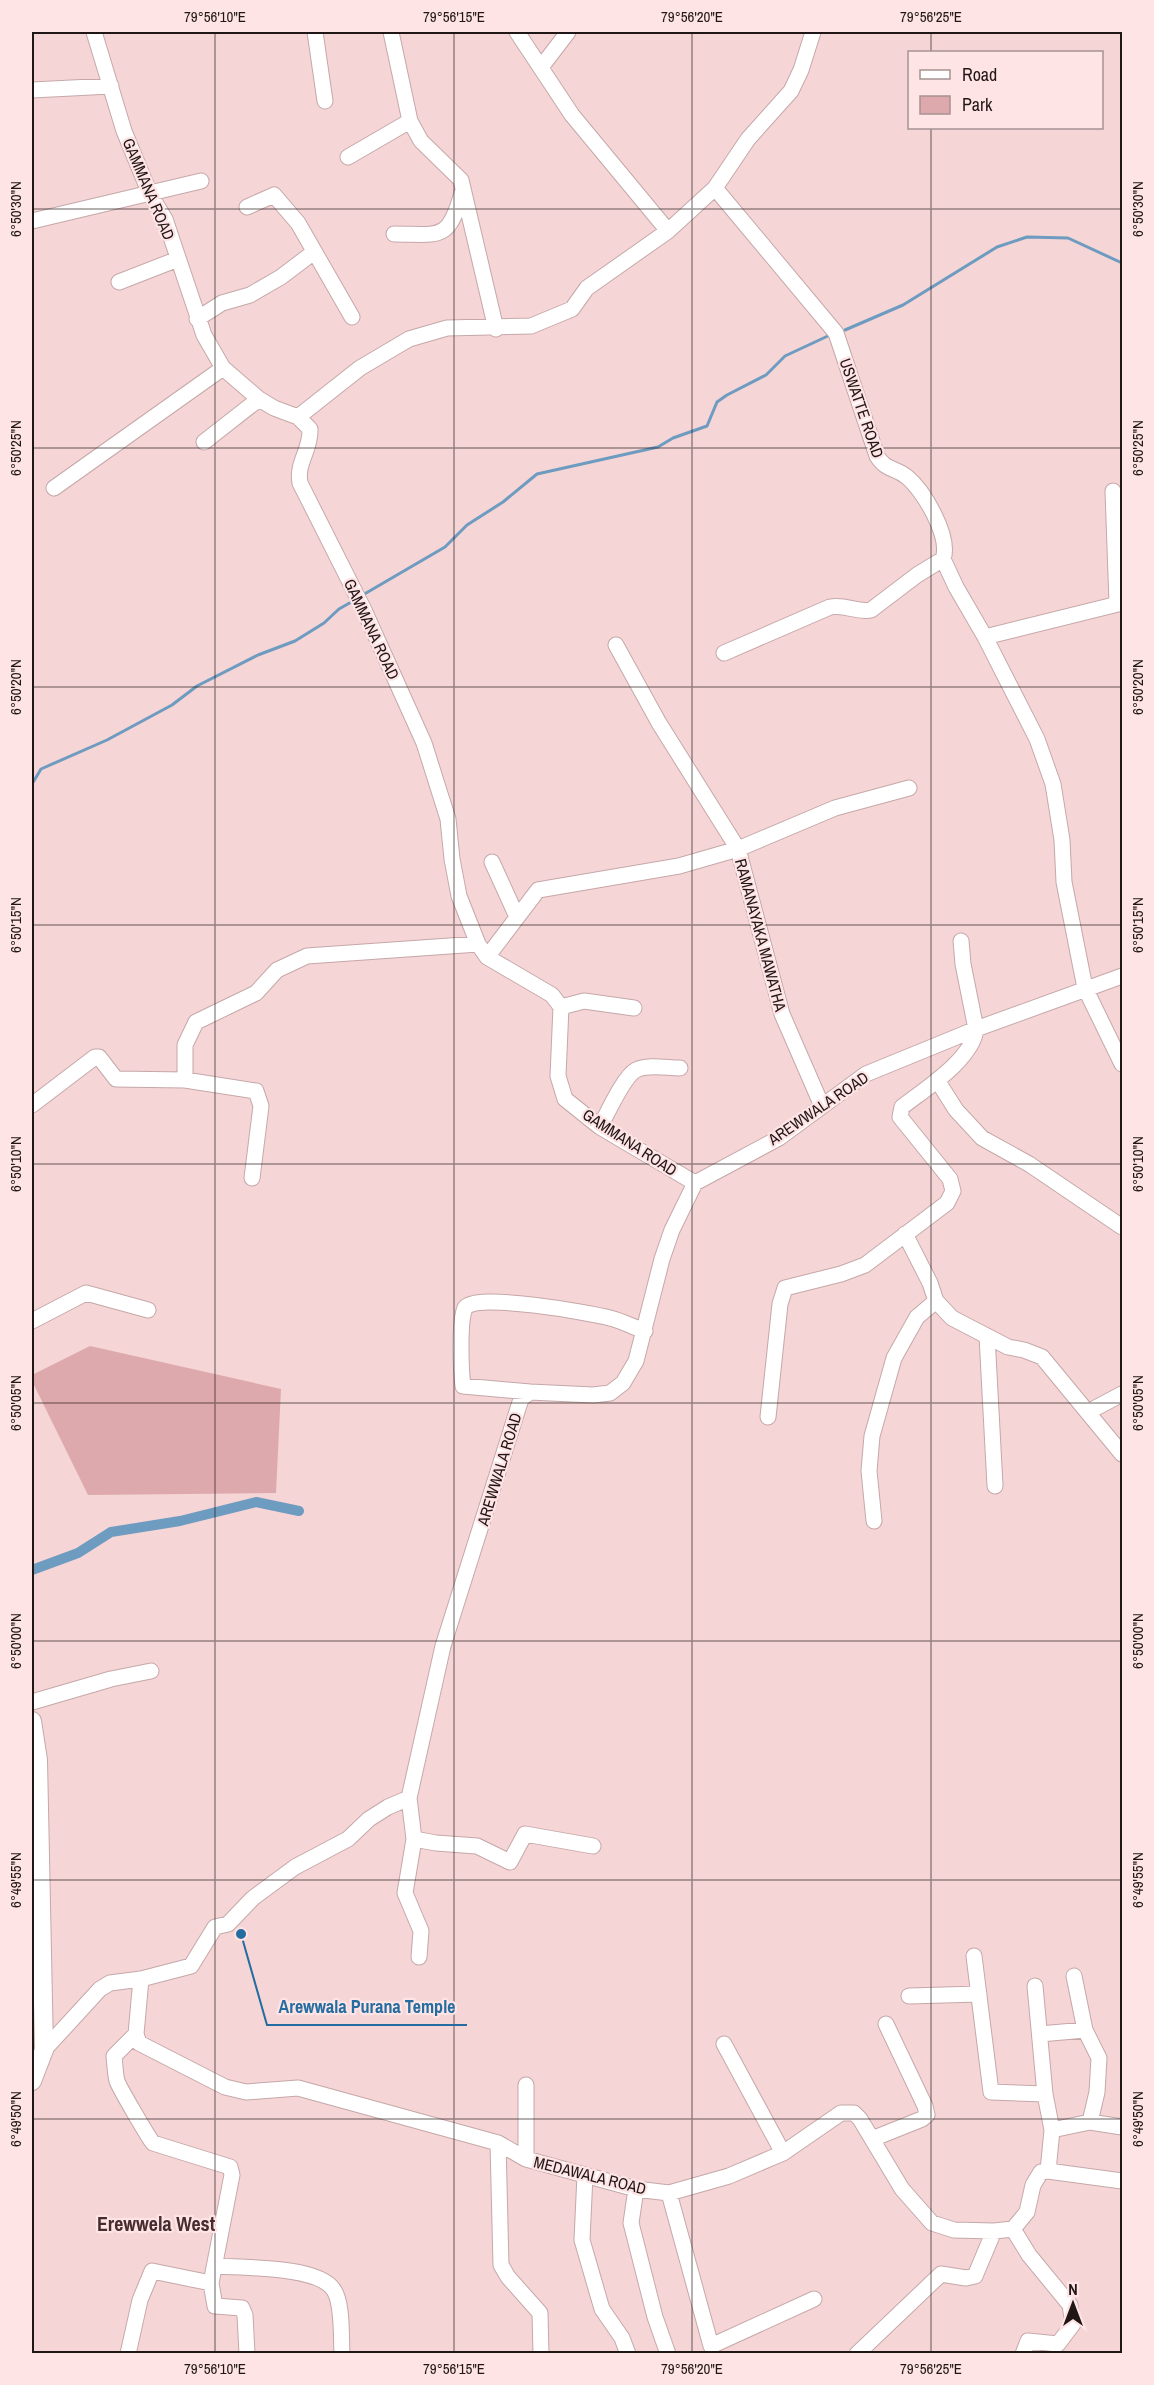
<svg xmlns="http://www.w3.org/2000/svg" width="1154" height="2385" font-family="'Archivo Narrow',sans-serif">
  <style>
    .green { fill: #dea9ac }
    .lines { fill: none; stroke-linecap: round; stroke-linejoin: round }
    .stream { stroke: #6e9bc0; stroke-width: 3 }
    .canal { stroke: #6e9bc0; stroke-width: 10 }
    .minor-casing { stroke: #c6a8a9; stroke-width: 17 }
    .major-casing { stroke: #c6a8a9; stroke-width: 20 }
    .minor { stroke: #fff; stroke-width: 15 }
    .major { stroke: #fff; stroke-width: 18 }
    .ticks { fill: none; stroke: #211616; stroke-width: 1.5; stroke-opacity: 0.45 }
    .labels { text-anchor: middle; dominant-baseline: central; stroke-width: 4.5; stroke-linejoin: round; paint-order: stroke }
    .street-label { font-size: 16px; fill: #211616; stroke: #fee4e5 }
    .quarter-label { font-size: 20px; font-weight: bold; fill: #452d2f; stroke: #fee4e5 }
    .leader { fill: none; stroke: #256da1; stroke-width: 2 }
    .callout-dot { fill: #256da1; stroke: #fee4e5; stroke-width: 2 }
    .callout-label { font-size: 18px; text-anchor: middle; font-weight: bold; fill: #256da1; stroke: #fee4e5; stroke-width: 4.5; stroke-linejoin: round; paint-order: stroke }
    .neatline { fill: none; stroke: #211616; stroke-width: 2 }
    .ticks-label { font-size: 15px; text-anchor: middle; fill: #211616 }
  </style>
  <rect width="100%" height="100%" fill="#f5d5d6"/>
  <!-- green -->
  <path class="green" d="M90 1346 281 1389 276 1493 88 1495 32 1381V1375Z"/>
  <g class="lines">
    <!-- stream -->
    <path class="stream" d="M845 330 903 305 997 247 1027 237 1068 238 1122 263
      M361 596 445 547 467 525 503 502 537 474 658 447 673 438 707 426 717 402 727 395 766 375 785 356 830 335
      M32 784 41 769 107 740 172 705 197 686 258 655 295 641 324 623 339 609 353 601"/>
    <!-- canal -->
    <path class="canal" d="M32 1570 78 1553 111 1532 180 1521 256 1502 299 1511"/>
    <defs>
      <path id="minor" d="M94 32 124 131 150 194 165 219 204 335 223 368 259 399 274 408 298 417 310 429C311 450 296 463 300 483L364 610 424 743 448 819 452 859 459 896 478 944 487 957 552 995 561 1007 558 1076 565 1099 600 1127 695 1183
        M315 32 325 101
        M391 32 410 121 421 141 461 180 496 329
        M517 32 572 115 668 231
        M542 66 568 32
        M32 90 111 86
        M348 157 410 121
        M715 188 836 333 877 456C886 471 895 467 907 477 924 491 951 537 943 559L956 587 985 637 1122 603
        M247 207 274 195 298 223 352 317
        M32 221 201 181
        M394 234C440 234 448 242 462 193
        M119 282 178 259
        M197 319 222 303 250 295 281 277 314 252
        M298 417 360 368 409 339 447 328 531 326 572 309 587 288 668 231 715 188 748 139 791 91 801 70 813 32
        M204 442 259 399
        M54 488 223 368
        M1113 491 1117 603
        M985 637 1037 739 1053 784 1062 840 1064 882 1085 988 1122 1064
        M616 645 659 723 738 849 782 1014 822 1106
        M724 653 830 607C846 604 857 613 871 610L917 575 943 559
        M492 862 517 917
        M487 957 538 890 679 866 738 849 835 808 909 788
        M561 1007 584 1001 634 1008
        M185 1080V1045L196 1022 256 993 277 970 307 956 478 944
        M937 1080 956 1110 982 1138 1029 1164 1122 1227
        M32 1105 95 1057H99L116 1079 185 1080 256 1091 261 1106 252 1178
        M600 1127C607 1114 624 1076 636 1070 648 1064 667 1068 680 1068
        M905 1234 930 1283 936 1301 952 1318 1008 1347 1024 1350 1042 1357 1122 1454
        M32 1321 86 1293 148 1310
        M987 1336 995 1486
        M530 1392 463 1386C461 1371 459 1321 465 1308 474 1292 591 1313 610 1318 622 1321 633 1327 645 1331
        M1088 1412 1122 1394
        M768 1417 780 1304 785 1288 841 1274 865 1265 947 1203 953 1191 950 1179 900 1117 902 1107C925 1089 973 1059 976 1029L963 964 961 941
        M874 1521 869 1471 872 1436 894 1358 917 1317 936 1301
        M32 1702 111 1679 151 1671
        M409 1798 414 1839 405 1893 421 1931 419 1957
        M414 1839 436 1843 477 1846 510 1862 525 1834 593 1846
        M974 1956 991 2092 1045 2094 1052 2130 1048 2171
        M141 1979 136 2034 139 2043 225 2087 246 2092 298 2088 498 2143 526 2159 636 2189 669 2193 729 2176 783 2153 841 2113H854L860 2119 902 2189 932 2223 954 2230 994 2231 1013 2229 1027 2212 1033 2185 1041 2172 1048 2171 1122 2181
        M1035 1986 1045 2094
        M909 1996 979 1994
        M136 2034 114 2056C115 2064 115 2073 117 2081 119 2087 148 2137 153 2143L230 2167 232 2175 211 2283 215 2306 242 2308 245 2315 247 2354
        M1040 2034 1085 2030
        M724 2044 783 2153
        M44 2050 100 1989 110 1983 141 1979 191 1966 215 1927 228 1924 253 1898 295 1867 348 1839 369 1819 388 1807 409 1798 443 1646 521 1399 530 1392 593 1395 610 1393 623 1383 636 1361 662 1259 672 1230 695 1183 779 1138 866 1074 976 1029 1122 976
        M526 2085V2159
        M1090 2122 1122 2127
        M1052 2130 1090 2122 1097 2092 1099 2058 1085 2030 1074 1976
        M872 2139 922 2119 927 2115 925 2106 886 2024
        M498 2143 501 2265 508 2277 540 2313 541 2354
        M585 2175 582 2240 602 2309 622 2338 628 2354
        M636 2189 631 2223 655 2317 668 2354
        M669 2193 711 2346 814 2299
        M1013 2229 1029 2255 1070 2305 1073 2324 1058 2344 1028 2341 1023 2354
        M216 2266C243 2268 317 2266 333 2289 343 2301 341 2338 342 2354
        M128 2354 140 2300 152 2271 211 2283
        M857 2354 941 2274 966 2278 975 2276 994 2231"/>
      <path id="major" d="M32 1721 38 1760 44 2050 32 2081"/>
    </defs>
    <!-- minor casing -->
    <use href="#minor" class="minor-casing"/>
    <!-- major casing -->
    <use href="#major" class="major-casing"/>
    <!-- minor -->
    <use href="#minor" class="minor"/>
    <!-- major -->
    <use href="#major" class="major"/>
  </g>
  <!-- ticks -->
  <path class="ticks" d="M215 32V2354M454 32V2354M692 32V2354M931 32V52M931 128V2354M32 209H1122M32 448H1122M32 687H1122M32 925H1122M32 1164H1122M32 1403H1122M32 1641H1122M32 1880H1122M32 2119H1122"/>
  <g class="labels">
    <!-- street labels -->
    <g class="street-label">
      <text transform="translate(149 189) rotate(67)">GAMMANA ROAD</text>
      <text transform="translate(862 408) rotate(71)">USWATTE ROAD</text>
      <text transform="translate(372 629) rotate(65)">GAMMANA ROAD</text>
      <text transform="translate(761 935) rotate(75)">RAMANAYAKA MAWATHA</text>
      <text transform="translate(818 1108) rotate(-34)">AREWWALA ROAD</text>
      <text transform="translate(630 1142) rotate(33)">GAMMANA ROAD</text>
      <text transform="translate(499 1469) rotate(-73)">AREWWALA ROAD</text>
      <text transform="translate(590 2175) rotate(14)">MEDAWALA ROAD</text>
    </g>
    <!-- quarter labels -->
    <g class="quarter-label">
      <text x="156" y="2223">Erewwela West</text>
    </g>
  </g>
  <!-- callouts -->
  <path class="leader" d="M241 1934L267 2025H467"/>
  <circle class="callout-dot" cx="241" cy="1934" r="6"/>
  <g class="callout-label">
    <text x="367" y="2013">Arewwala Purana Temple</text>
  </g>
  <!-- border -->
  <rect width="1154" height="2385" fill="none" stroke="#fee4e5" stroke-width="66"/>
  <!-- legend -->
  <rect x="908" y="51" width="195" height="78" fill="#fee4e5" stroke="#a69292" stroke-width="1.5"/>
  <rect x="920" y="70" width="30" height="9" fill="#ffffff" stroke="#a69292" stroke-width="1.5"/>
  <text x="962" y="81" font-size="18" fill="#211616">Road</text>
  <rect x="920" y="96" width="30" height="18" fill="#dea9ac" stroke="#a69292" stroke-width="1.5"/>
  <text x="962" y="111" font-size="18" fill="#211616">Park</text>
  <!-- north arrow -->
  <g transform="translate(1073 2304)" stroke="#fee4e5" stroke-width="4.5" paint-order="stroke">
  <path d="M0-4.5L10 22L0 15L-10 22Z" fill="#211616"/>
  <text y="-9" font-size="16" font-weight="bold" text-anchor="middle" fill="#211616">N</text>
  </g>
  <rect x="33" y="33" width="1088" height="2319" class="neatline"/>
  <g class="ticks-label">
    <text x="215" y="22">79°56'10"E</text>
    <text x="454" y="22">79°56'15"E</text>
    <text x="692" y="22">79°56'20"E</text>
    <text x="931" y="22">79°56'25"E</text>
    <text transform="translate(16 209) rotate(-90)" y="5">6°50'30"N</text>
    <text transform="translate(1138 209) rotate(-90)" y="5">6°50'30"N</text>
    <text transform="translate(16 448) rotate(-90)" y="5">6°50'25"N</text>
    <text transform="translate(1138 448) rotate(-90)" y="5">6°50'25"N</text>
    <text transform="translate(16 687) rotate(-90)" y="5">6°50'20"N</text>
    <text transform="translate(1138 687) rotate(-90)" y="5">6°50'20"N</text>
    <text transform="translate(16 925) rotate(-90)" y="5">6°50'15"N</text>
    <text transform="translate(1138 925) rotate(-90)" y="5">6°50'15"N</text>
    <text transform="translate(16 1164) rotate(-90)" y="5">6°50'10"N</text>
    <text transform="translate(1138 1164) rotate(-90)" y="5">6°50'10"N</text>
    <text transform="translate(16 1403) rotate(-90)" y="5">6°50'05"N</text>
    <text transform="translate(1138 1403) rotate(-90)" y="5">6°50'05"N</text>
    <text transform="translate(16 1641) rotate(-90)" y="5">6°50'00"N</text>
    <text transform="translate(1138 1641) rotate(-90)" y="5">6°50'00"N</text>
    <text transform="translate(16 1880) rotate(-90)" y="5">6°49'55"N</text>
    <text transform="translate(1138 1880) rotate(-90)" y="5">6°49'55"N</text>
    <text transform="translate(16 2119) rotate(-90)" y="5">6°49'50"N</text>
    <text transform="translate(1138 2119) rotate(-90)" y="5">6°49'50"N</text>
    <text x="215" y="2374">79°56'10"E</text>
    <text x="454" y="2374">79°56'15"E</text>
    <text x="692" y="2374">79°56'20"E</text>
    <text x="931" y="2374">79°56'25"E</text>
  </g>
</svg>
